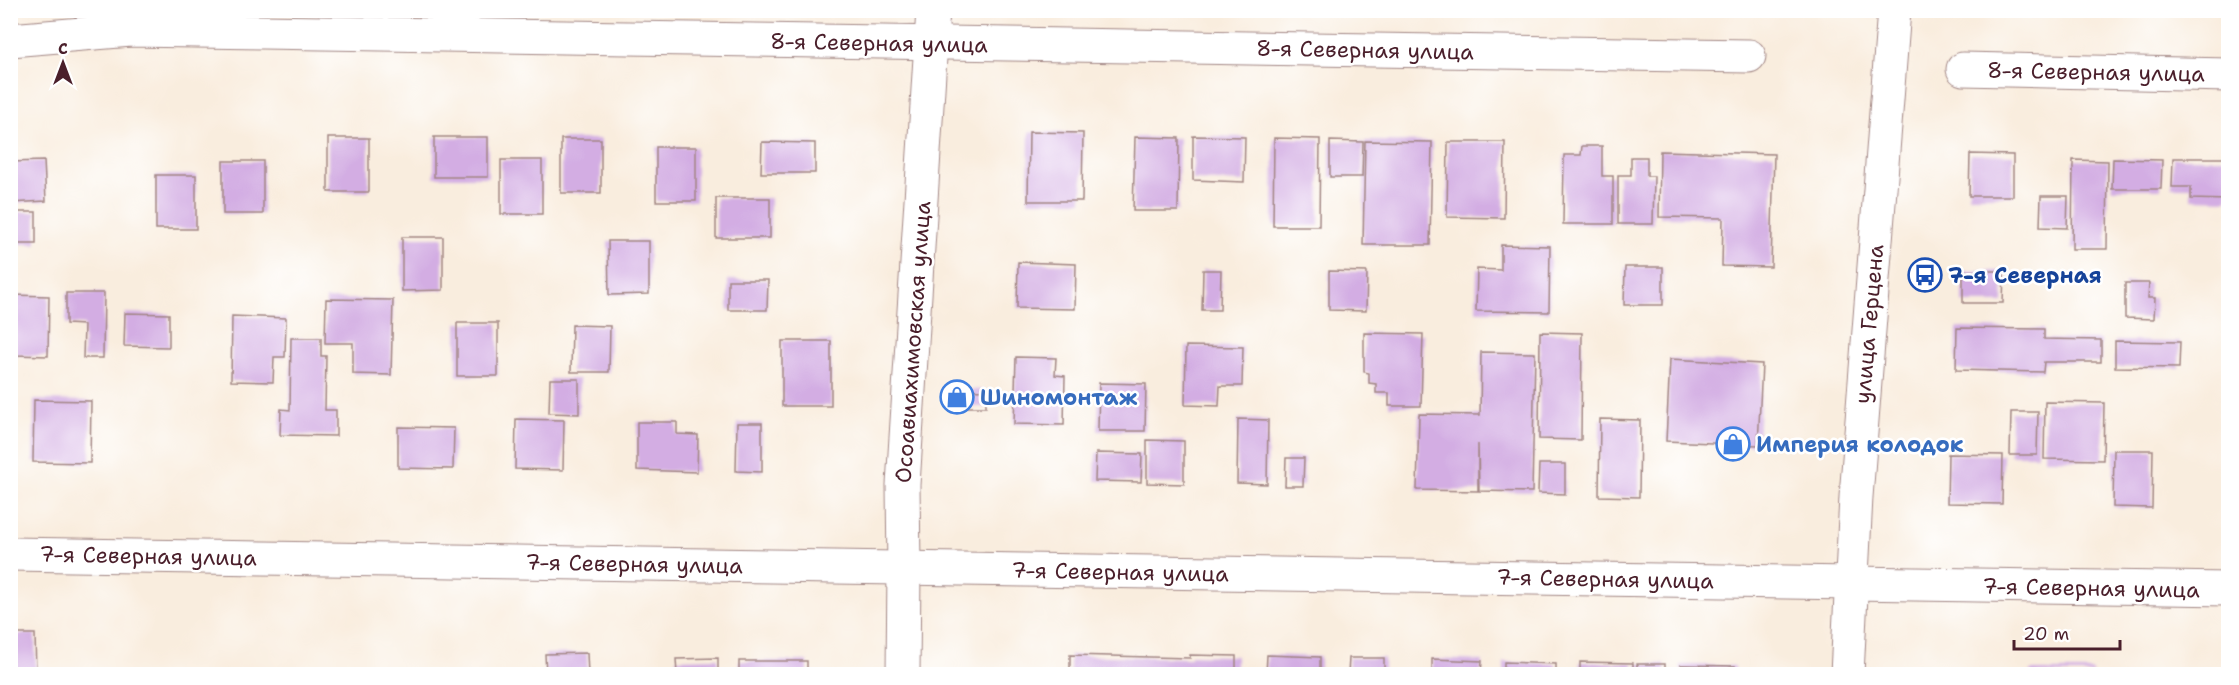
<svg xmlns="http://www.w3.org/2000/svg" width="2239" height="685" font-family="'Shantell Sans',sans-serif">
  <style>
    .building { fill: #d3ade3 }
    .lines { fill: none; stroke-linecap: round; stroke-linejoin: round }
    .street-casing { stroke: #a28684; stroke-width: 35 }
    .secondary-casing { stroke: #a28684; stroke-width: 35 }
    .primary-casing { stroke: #a28684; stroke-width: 35 }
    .street { stroke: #fff; stroke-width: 33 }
    .secondary { stroke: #fff; stroke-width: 33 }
    .primary { stroke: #fff; stroke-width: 33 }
    .labels { text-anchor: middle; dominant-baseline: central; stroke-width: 5; stroke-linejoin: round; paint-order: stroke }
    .street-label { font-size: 22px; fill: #4a1f2b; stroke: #fff }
    .transit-label { font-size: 22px; font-weight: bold; fill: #164399; stroke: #fff; text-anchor: start }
    .shop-label { font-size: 22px; font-weight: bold; fill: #366cbe; stroke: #fff; text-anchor: start }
  </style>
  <rect width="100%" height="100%" fill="#fff"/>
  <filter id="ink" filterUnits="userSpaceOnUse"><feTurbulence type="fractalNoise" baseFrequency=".0167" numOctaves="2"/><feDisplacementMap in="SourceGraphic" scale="12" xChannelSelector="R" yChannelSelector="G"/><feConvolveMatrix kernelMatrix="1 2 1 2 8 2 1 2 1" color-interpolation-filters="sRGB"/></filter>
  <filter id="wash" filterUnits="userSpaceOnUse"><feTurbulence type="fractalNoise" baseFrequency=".008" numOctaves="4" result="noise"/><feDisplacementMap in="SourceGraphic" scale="24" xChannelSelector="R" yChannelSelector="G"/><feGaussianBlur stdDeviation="1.35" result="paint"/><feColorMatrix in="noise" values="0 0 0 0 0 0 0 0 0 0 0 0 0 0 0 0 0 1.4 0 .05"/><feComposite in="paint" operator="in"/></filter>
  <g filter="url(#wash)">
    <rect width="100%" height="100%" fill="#f9edde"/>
    <g id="blocks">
      <!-- building -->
      <path class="building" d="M1029 132 1083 133 1082 201H1028Z
        M1193 136 1245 137 1244 182 1193 180Z
        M434 137H488V177H434Z
        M1135 137 1179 138 1178 211H1133Z
        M328 138H369V192H328Z
        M1274 138 1320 139 1319 226H1273Z
        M561 139H601V193H561Z
        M1330 141 1363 142 1362 177H1330Z
        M1365 141 1432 142 1430 245H1363Z
        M762 142 815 143V173H761Z
        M1448 142H1505L1504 218 1447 217Z
        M1582 146H1602V176H1613V224H1563L1564 155H1581Z
        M656 147H696V201H656Z
        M1660 151 1774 154 1771 267 1722 266 1723 218 1659 217Z
        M1970 154 2013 155V196H1969Z
        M1631 157H1647V176H1654L1653 224H1618V175H1631Z
        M2173 158H2228V200L2191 199V187H2172Z
        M2113 159 2162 160 2161 189H2112Z
        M501 160H542V214H501Z
        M2073 160 2108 161 2107 249H2072Z
        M44 161 46 201 10 203V162Z
        M223 161H263V214H223Z
        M156 175H196V229H156Z
        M2041 196H2068L2067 228 2040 227Z
        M716 198H770V238H716Z
        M10 212H36V244H10Z
        M402 237H443V290L402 291Z
        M608 241H649V294L609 295Z
        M1501 245 1550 246 1549 312 1476 311 1477 269 1501 270Z
        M1018 262 1076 264 1075 309 1017 308Z
        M1625 267H1663V305H1624Z
        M1203 270H1221L1220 310H1202Z
        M1329 271 1367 272 1366 311 1329 310Z
        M1963 271H2004L2003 303H1963Z
        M728 280H768L767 310H728Z
        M2125 283H2149L2148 298H2155L2154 319 2125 318Z
        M66 293H104L103 358H83L84 325 66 324Z
        M10 295 49 296 48 356 14 355 15 343H10Z
        M326 299 393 300 391 375 353 374V343H325Z
        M125 313 169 314V347L124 346Z
        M232 316 286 318 285 357H274L273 382 231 381Z
        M457 323H498V376H457Z
        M572 325 610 326 609 372H571Z
        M1957 328 2044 329V339L2101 340V362H2044L2043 372 1956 370Z
        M1540 332 1582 333 1581 440 1539 439Z
        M1364 333 1423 334 1421 406H1389V393H1376V384L1369 383V373L1364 372Z
        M291 338H321V356H326L325 410H336V436L280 435 281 409 290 410Z
        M782 341H831V406H782Z
        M2115 341 2180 342 2179 368 2115 367Z
        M1186 346 1243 347 1242 386H1220L1219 406 1185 405Z
        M1481 352 1535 353 1532 492 1479 491 1478 444V491L1417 490 1419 414 1480 415Z
        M1016 357 1056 358 1055 375 1065 376 1064 425 1014 424Z
        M1670 359 1762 364 1758 445 1666 441Z
        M550 379H579V414L549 413Z
        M1099 383 1146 384 1145 431H1098Z
        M951 389 986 390V407H951Z
        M34 400 91 401 90 463 33 462Z
        M2045 402 2104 403 2103 460 2044 459Z
        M2011 412H2038L2037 455H2010Z
        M516 419 564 420 563 470 515 469Z
        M1238 419 1268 420 1267 484 1237 483Z
        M1600 419 1640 420 1639 497 1599 496Z
        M637 422H677V434L698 435 697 472 637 470Z
        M737 423H762V472L736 471Z
        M398 427 454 428 453 469 398 468Z
        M1147 440 1184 441V484L1147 483Z
        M2114 450H2153L2152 508 2113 507Z
        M1096 453 1142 454 1141 482 1095 481Z
        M1948 454 2003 455 2002 504 1947 503Z
        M1286 458H1304L1303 486H1285Z
        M1539 464H1565V494L1538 493Z
        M10 634H35L36 674H10Z
        M587 653 588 674H546L545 654Z
        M1070 655 1190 658V655L1236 656V674H1070Z
        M1267 655 1320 657V674H1266Z
        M718 658V674H677L676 659Z
        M1349 658H1384V674H1348Z
        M1432 659 1482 661 1481 674H1432Z
        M739 661H807V674H739Z
        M1504 662 1556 664V674H1504Z
        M1580 662 1633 663V674H1580Z
        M1637 664H1665V674H1637Z
        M1681 665 1735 666V674H1681Z
        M2030 671H2093V674H2030Z"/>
    </g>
  </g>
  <g filter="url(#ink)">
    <use href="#blocks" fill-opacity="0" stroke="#a28684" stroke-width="1.5"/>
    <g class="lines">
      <defs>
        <path id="street" d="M10 40 131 30 1749 56
          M1963 69 2228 75
          M903 674 904 568"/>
        <path id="secondary" d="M904 568 903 485 933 10
          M1852 583 2228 589"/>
        <path id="primary" d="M10 554 1852 583
          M1847 674 1856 497 1894 10"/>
      </defs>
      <!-- street casing -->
      <use href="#street" class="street-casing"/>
      <!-- secondary casing -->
      <use href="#secondary" class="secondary-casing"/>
      <!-- primary casing -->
      <use href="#primary" class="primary-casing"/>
      <!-- street -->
      <use href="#street" class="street"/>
      <!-- secondary -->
      <use href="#secondary" class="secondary"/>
      <!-- primary -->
      <use href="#primary" class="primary"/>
    </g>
  </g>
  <!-- icons -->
  <defs>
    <symbol id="bus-ring" viewBox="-11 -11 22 22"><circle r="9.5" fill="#fff" stroke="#1a4fb4" stroke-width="1.5"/><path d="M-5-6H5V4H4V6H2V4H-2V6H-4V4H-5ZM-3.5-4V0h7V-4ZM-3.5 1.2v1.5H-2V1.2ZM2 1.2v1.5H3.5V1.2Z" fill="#1a4fb4"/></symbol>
    <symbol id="shop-ring" viewBox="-11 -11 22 22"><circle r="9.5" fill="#fff" stroke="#3f7fe0" stroke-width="1.5"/><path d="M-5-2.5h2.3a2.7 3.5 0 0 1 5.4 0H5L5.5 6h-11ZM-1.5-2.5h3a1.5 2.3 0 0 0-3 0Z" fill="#3f7fe0"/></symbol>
  </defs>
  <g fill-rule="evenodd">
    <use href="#bus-ring" x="1906" y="256" width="38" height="38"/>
    <use href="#shop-ring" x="938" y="378" width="38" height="38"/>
    <use href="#shop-ring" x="1714" y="425" width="38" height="38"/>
  </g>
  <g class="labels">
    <!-- street labels -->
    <g class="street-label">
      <text transform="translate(879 43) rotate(1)">8-я Северная улица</text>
      <text transform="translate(1365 50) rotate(1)">8-я Северная улица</text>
      <text transform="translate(2096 72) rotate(1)">8-я Северная улица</text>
      <text transform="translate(1869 324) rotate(-85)">улица Герцена</text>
      <text transform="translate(913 342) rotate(-86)">Осоавиахимовская улица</text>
      <text transform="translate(148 556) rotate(1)">7-я Северная улица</text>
      <text transform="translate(634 564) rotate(1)">7-я Северная улица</text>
      <text transform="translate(1120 572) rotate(1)">7-я Северная улица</text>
      <text transform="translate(1605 579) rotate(1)">7-я Северная улица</text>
      <text transform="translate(2091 588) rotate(1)">7-я Северная улица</text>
    </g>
    <!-- transit labels -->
    <g class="transit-label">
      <text x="1948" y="275">7-я Северная</text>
    </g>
    <!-- shop labels -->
    <g class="shop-label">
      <text x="980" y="397">Шиномонтаж</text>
      <text x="1756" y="444">Империя колодок</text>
    </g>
  </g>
  <!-- margin -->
  <rect width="2239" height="685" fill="none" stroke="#fff" stroke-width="36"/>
  <!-- north arrow -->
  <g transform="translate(63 63)" stroke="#ffffff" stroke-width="4.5" paint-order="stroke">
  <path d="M0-4.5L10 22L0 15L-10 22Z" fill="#4a1f2b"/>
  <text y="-9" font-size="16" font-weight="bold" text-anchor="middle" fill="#4a1f2b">С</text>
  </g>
  <!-- scale -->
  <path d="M2014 640v9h106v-9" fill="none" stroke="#4a1f2b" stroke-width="3"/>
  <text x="2023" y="640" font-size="18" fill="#4a1f2b" stroke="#ffffff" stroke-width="4.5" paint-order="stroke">20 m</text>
</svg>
